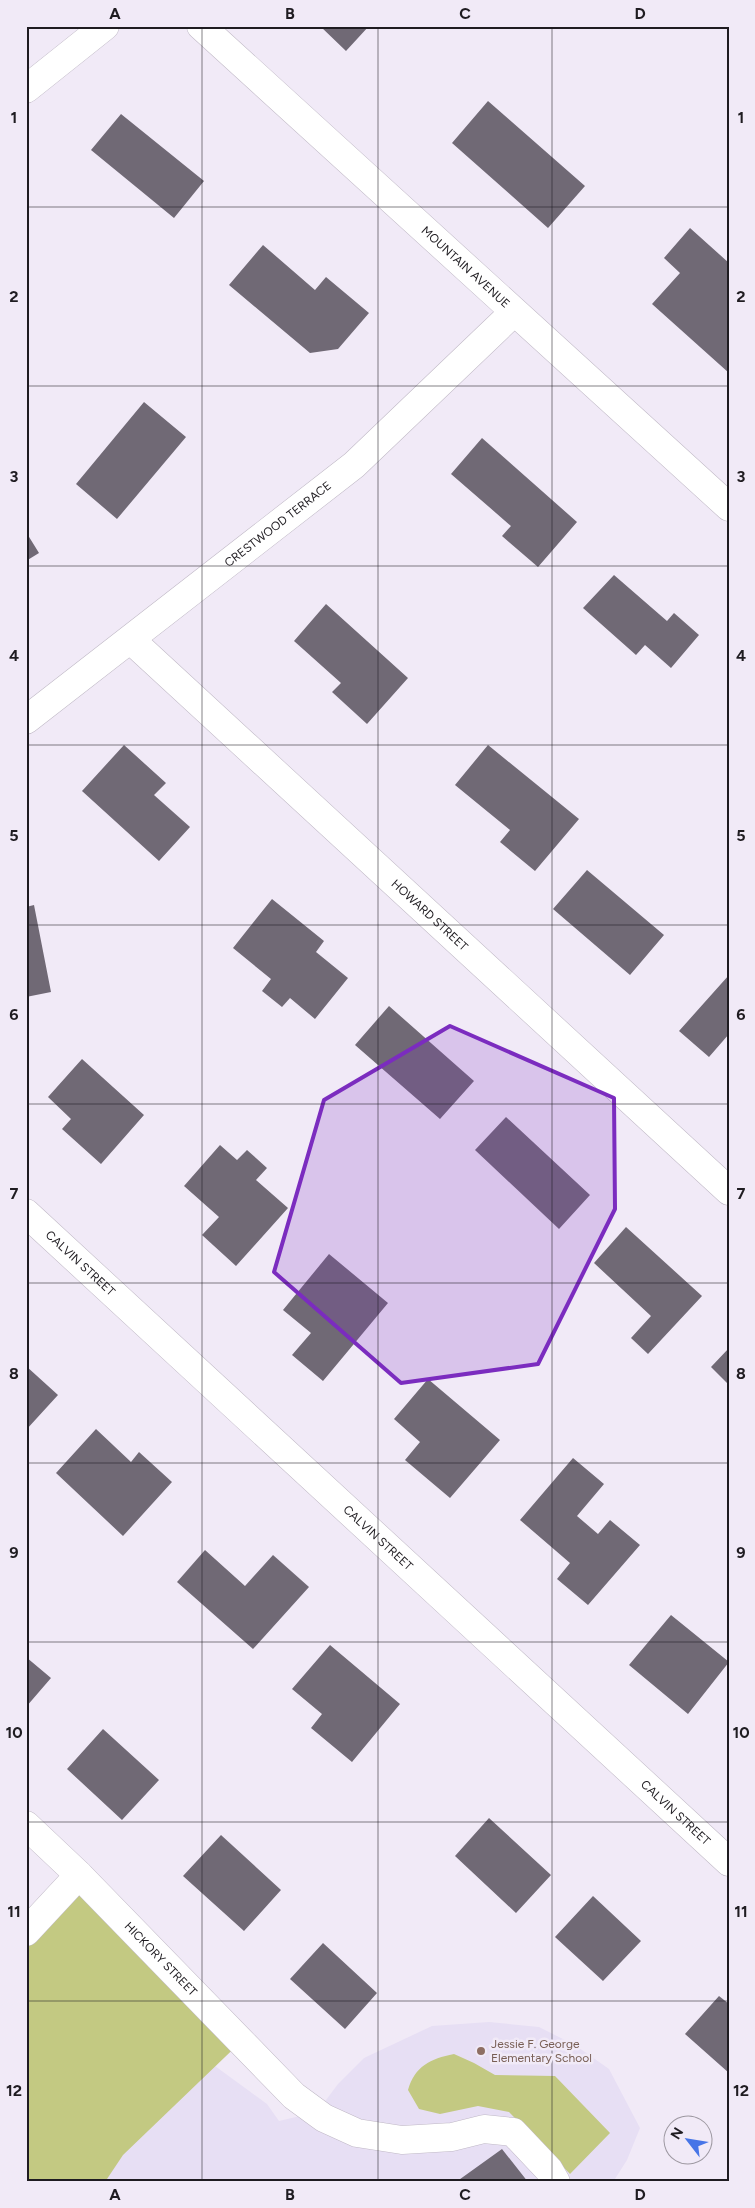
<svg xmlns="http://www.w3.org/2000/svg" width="755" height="2208" font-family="Figtree,sans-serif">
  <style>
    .education { fill: #e7dff4 }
    .green { fill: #c3c982 }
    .building { fill: #706975 }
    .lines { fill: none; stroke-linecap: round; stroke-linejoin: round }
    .minor-casing { stroke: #c0b9c6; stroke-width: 29 }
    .minor { stroke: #fff; stroke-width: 28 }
    .marked { fill: #7b2cbf; fill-opacity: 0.2; stroke: #7b2cbf; stroke-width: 4; stroke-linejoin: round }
    .grid { fill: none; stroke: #1f1c21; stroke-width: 1; stroke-opacity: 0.55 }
    .education-dot { fill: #8d6e63; stroke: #f1eaf7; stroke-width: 2 }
    .labels { text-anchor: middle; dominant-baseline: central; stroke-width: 5; stroke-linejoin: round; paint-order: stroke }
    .street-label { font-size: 12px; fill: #1f1c21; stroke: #f1eaf7 }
    .education-label { font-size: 12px; fill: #785e54; stroke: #f1eaf7; text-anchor: start }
    .neatline { fill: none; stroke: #1f1c21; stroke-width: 2 }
    .grid-label { font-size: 16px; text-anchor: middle; font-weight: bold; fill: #1f1c21 }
  </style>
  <rect width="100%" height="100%" fill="#f1eaf7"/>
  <!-- education -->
  <path class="education" d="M489 2022 539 2027 575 2045 609 2069 640 2128 627 2160 613 2182H26L215 2066 267 2104 279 2121 317 2112 338 2084 364 2058 432 2026Z"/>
  <!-- green -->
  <path class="green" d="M76 1889 250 2033 123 2155 105 2182H26V1943Z
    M454 2054 474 2063 495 2075 555 2076 610 2133 570 2174 509 2112 478 2106 440 2114 419 2109 408 2090C415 2066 430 2059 454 2054Z"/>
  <!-- building -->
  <path class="building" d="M320 26H369L346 51Z
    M488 101 585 186 548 228 452 143Z
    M121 114 204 181 174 218 91 150Z
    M690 228 729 263V373L652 304 680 273 664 258Z
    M263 245 315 290 326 277 369 313 338 349 310 353 229 285Z
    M144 402 186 437 117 519 76 484Z
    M482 438 577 522 538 567 502 536 511 526 451 474Z
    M26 532 39 553 26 561Z
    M614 575 667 621 674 613 699 635 671 668 645 645 636 655 583 608Z
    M326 604 408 678 367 724 332 692 341 683 294 641Z
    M124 745 166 783 154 795 190 827 159 861 82 791Z
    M488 745 579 819 535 871 500 842 510 830 455 785Z
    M587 870 664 935 630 975 553 909Z
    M272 899 324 941 316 952 348 978 315 1019 290 998 282 1007 262 991 271 979 233 948Z
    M34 905 51 992 26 997V907Z
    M729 975V1034L709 1057 679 1031Z
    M389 1006 474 1081 440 1119 355 1045Z
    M82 1059 144 1115 101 1164 62 1129 71 1119 48 1097Z
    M506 1117 590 1195 559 1229 475 1150Z
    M220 1145 237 1160 247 1150 267 1168 256 1180 288 1208 236 1266 202 1235 219 1217 184 1186Z
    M626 1227 702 1296 648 1354 631 1338 651 1316 594 1263Z
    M329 1254 388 1303 323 1381 292 1355 311 1333 283 1310Z
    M729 1348V1385L711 1367Z
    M26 1366 58 1395 26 1430Z
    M428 1379 500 1440 450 1498 405 1460 420 1442 394 1419Z
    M96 1429 131 1462 139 1452 172 1482 123 1536 56 1473Z
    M573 1458 604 1484 577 1516 598 1534 610 1520 640 1545 588 1605 557 1579 570 1563 520 1520Z
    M205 1550 245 1586 273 1555 309 1587 253 1649 177 1582Z
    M671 1615 729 1662 688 1714 629 1665Z
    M330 1645 400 1704 352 1762 311 1728 322 1714 292 1689Z
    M26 1657 51 1678 26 1707Z
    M103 1729 159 1780 122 1820 67 1769Z
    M489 1818 551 1875 516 1913 455 1856Z
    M221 1835 281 1890 244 1931 183 1876Z
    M593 1896 641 1941 603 1981 555 1937Z
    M323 1943 377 1993 345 2029 290 1979Z
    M719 1996 729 2004V2073L685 2034Z
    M502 2149 528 2182H456Z"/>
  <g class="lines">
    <defs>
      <g id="minor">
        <path id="s1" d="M201 26 729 507"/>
        <path d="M26 89 105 26"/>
        <path id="s2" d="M131 640 729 1191"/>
        <path id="s3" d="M26 720 354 465 514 312"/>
        <path id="s4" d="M26 1213 729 1862"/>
        <path id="s5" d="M26 1825 79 1875 294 2096 324 2118 357 2133 402 2140 452 2137 484 2129 513 2132 549 2170 556 2182"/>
        <path d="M26 1932 79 1875"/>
      </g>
    </defs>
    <!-- minor casing -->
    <use href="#minor" class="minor-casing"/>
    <!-- minor -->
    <use href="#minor" class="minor"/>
  </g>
  <!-- marked area -->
  <path class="marked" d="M450 1026 614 1098 615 1209 538 1364 401 1383 274 1272 324 1100Z"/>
  <!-- grid -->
  <path class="grid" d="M202 26V2182M378 26V2182M552 26V2182M26 207H729M26 386H729M26 566H729M26 745H729M26 925H729M26 1104H729M26 1283H729M26 1463H729M26 1642H729M26 1822H729M26 2001H729"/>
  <!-- markers -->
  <circle class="education-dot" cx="481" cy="2051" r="5"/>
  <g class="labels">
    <!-- street labels -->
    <g class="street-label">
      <text stroke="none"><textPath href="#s1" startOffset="358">MOUNTAIN AVENUE</textPath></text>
      <text stroke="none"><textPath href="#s3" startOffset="319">CRESTWOOD TERRACE</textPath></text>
      <text stroke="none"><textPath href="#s2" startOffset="406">HOWARD STREET</textPath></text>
      <text stroke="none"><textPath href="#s4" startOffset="74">CALVIN STREET</textPath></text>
      <text stroke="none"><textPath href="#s4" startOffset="479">CALVIN STREET</textPath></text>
      <text stroke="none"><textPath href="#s4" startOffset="884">CALVIN STREET</textPath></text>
      <text stroke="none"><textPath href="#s5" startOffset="190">HICKORY STREET</textPath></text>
    </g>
    <!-- education labels -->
    <g class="education-label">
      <text x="491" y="2044">Jessie F. George<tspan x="491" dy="14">Elementary School</tspan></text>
    </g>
  </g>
  <!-- border -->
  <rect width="755" height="2208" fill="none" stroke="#f1eaf7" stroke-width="55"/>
  <!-- north arrow -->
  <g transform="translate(688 2140) rotate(301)"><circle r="24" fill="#f1eaf7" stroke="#9d98a1"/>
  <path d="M0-4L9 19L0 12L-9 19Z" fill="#4775e7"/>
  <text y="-8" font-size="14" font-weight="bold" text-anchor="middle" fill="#1f1c21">N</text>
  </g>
  <rect x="28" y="28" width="700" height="2152" class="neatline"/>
  <g class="grid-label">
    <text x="115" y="19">A</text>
    <text x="290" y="19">B</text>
    <text x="465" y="19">C</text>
    <text x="640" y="19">D</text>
    <text x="14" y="123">1</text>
    <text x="741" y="123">1</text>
    <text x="14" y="302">2</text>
    <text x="741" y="302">2</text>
    <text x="14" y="482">3</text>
    <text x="741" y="482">3</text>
    <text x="14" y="661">4</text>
    <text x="741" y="661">4</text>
    <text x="14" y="841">5</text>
    <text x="741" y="841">5</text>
    <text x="14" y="1020">6</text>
    <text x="741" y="1020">6</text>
    <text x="14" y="1199">7</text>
    <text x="741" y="1199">7</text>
    <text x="14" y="1379">8</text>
    <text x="741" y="1379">8</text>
    <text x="14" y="1558">9</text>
    <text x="741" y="1558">9</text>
    <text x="14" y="1738">10</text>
    <text x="741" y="1738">10</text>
    <text x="14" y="1917">11</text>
    <text x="741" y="1917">11</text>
    <text x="14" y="2096">12</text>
    <text x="741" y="2096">12</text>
    <text x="115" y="2200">A</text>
    <text x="290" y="2200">B</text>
    <text x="465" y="2200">C</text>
    <text x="640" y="2200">D</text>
  </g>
</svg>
